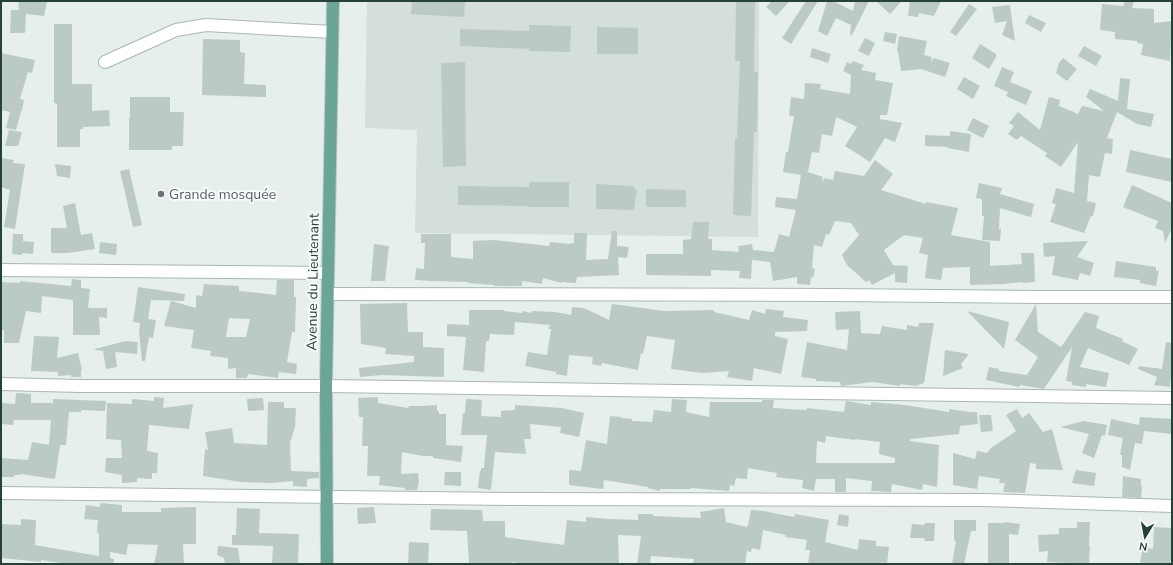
<svg xmlns="http://www.w3.org/2000/svg" width="1173" height="565" font-family="'Nunito Sans',sans-serif">
  <style>
    .built { fill: #d4dfda }
    .building { fill: #bbcac4; fill-rule: evenodd }
    .lines { fill: none; stroke-linecap: round; stroke-linejoin: round }
    .minor-casing { stroke: #a8b8b2; stroke-width: 14 }
    .major-casing { stroke: #c2cac8; stroke-width: 14 }
    .minor { stroke: #fff; stroke-width: 12 }
    .major { stroke: #6aa596; stroke-width: 12 }
    .worship-dot { fill: #6b7280; stroke: #f7fbf9; stroke-width: 1.5 }
    .labels { text-anchor: middle; dominant-baseline: central; stroke-width: 4; stroke-linejoin: round; paint-order: stroke }
    .worship-label { font-size: 14px; fill: #5b616d; stroke: #f7fbf9; text-anchor: start }
    .street-label { font-size: 14px; fill: #24423a; stroke: #f7fbf9 }
  </style>
  <rect width="100%" height="100%" fill="#e6efeb"/>
  <!-- built -->
  <path class="built" d="M367 1H759L758 237 415 233 417 130 365 128Z"/>
  <!-- building -->
  <path class="building" d="M18 1H47L44 16 26 14 25 33H10L11 10H19Z
    M412 1H465L464 17 411 14Z
    M736 1H755L754 72H758L757 132H754L751 216 733 215 735 138H737L740 61H735Z
    M772 1H790L776 16 766 7Z
    M806 1H818L791 44 782 38Z
    M827 1H833L853 11 855 1H869L852 35H850L851 25 836 18 827 36 818 31Z
    M876 1H902L890 14Z
    M910 1H941L934 16 919 13 918 17 908 16Z
    M1125 1H1134L1132 8 1154 9V23L1172 21 1170 61 1141 55 1143 44 1137 43V41L1115 39V32L1100 30 1102 4 1123 6Z
    M969 4 977 9 956 36 950 32Z
    M1010 5 1012 20 1015 41 1002 35 1007 21 995 23 992 7Z
    M1029 15 1046 23 1041 32 1025 23Z
    M54 24H72V84H92V111L109 110 110 126 83 127V129H80V147H57V104L54 103Z
    M529 25 571 26 570 52 529 51V49L460 46V29L529 31Z
    M597 27 638 28V54H597Z
    M885 32 897 34 895 44 883 41Z
    M899 36 927 41 924 55 932 57 931 62 934 58 950 63 945 77 921 69 901 71 898 52 897 51Z
    M865 38 875 43 869 56 858 51Z
    M203 39 240 40V52L245 53 244 84 266 85V97L202 95Z
    M980 44 996 54V57L989 69 972 58Z
    M1084 46 1102 56 1096 66 1078 56Z
    M812 48 831 54 828 63 810 57Z
    M1 53 35 60 32 73 28 72 20 99 24 100 22 111H21L16 130 6 128 10 112 1 110Z
    M1063 58 1077 69 1067 81 1056 73 1059 63Z
    M853 61 864 65 861 70 876 73 875 80 893 83 887 115H880V119L902 123 895 142 885 138 870 162 845 146 857 127 836 117 832 136 822 134 819 153 812 152 808 172 823 177 822 182 825 178 833 180 835 171 864 176 875 160 893 174 881 190 926 204V202L958 208 951 235 990 242V266L1022 264 1021 253H1034L1035 282 1023 283V282L1003 284 970 285V267L943 268 941 280 925 278 928 255 919 253 923 238 904 235 884 250 893 265 909 266H908L907 283 895 282V273L872 285 869 280 866 282 847 265 842 255 859 235 851 223 835 221 829 235 826 234 822 247 814 245 812 268 815 269 813 278 811 277 810 285 797 284V277L773 281 770 262 752 260 751 279 739 278 740 271 711 270V276L646 275V254H683V240L691 239 693 222H709L708 239H712V250L739 252 738 246 752 244 753 250 774 252 779 234 789 237 796 210 775 207 776 197 797 199 801 175 783 172 786 152H788L794 116H789L791 97 804 99 805 83 821 84 820 89 850 94 851 75 843 71 847 62 851 64Z
    M465 62 466 166 443 167 441 63Z
    M1002 67 1014 72 1010 82 1032 91 1026 105 1006 96 1008 92 994 86Z
    M964 77 980 86 973 99 957 89Z
    M1120 78 1130 79 1127 109 1154 114 1151 127 1137 124 1117 112 1107 138 1113 139 1112 154 1105 153 1100 177 1089 175 1087 201 1096 203 1093 216H1091L1084 233 1050 222 1056 204 1052 203 1056 188 1074 193 1078 142 1061 167 1045 156 1047 153 1021 136 1017 140 1008 134 1014 126 1009 123 1018 112 1040 130 1049 97 1060 100 1059 106 1078 114 1082 106 1104 111 1086 97 1090 89 1118 101Z
    M130 97H170V112H184L183 146H172V150H129V118H130Z
    M973 118 989 126 983 138 967 130Z
    M9 130 22 132 18 146H5Z
    M950 131 971 134 969 152 948 148V147L925 146V135L950 136Z
    M1130 150 1172 159V182L1126 172Z
    M1 158 14 160 13 163 25 164 15 229 4 227 10 190 1 187Z
    M55 164 71 166 70 178 57 176Z
    M129 169 142 225 133 227 120 171Z
    M529 182H569V207H528V206L458 205V186L529 187Z
    M979 183 1002 188 1000 194 1034 204 1031 217 1000 208 999 229H1001L1000 241 982 240 984 216H982V199L976 198Z
    M596 184 634 186V189H637L634 210 596 209Z
    M1132 185 1172 203V228L1165 243 1163 231 1155 228 1158 221 1123 207Z
    M646 189 686 190V207H646Z
    M75 203 81 235 92 233 95 249 68 253H51V228H67L63 206Z
    M612 231H617V246L629 247 627 258 618 257 619 275 577 277 576 283 562 282 561 283 543 278 542 284 522 281V286H494V285L468 283V282L431 281 415 280 416 268 424 269 425 243H421V234H451V257L473 259V241L493 240 549 246 550 242 571 244V243H574V233H587L586 260 608 259Z
    M13 234H23V241L34 242 33 254 22 253V255L12 254Z
    M1088 241 1077 257 1094 263 1090 276 1080 273 1078 280 1052 275 1055 256 1044 257 1043 243Z
    M100 242 117 244 116 255 99 253Z
    M374 244 389 246 385 281H371Z
    M1116 261 1156 267V271L1159 270 1156 286 1140 283V280L1114 277Z
    M72 279 81 280V288L90 289 88 308H107V318L99 317 100 335H73V300L42 296 41 313 26 311 19 343H4V330H1V282L20 283V281L71 286Z
    M277 280H294V297H296L295 332H292L287 362 297 364 296 374 279 372 278 378 248 374 247 378H236V368L228 369V358L210 356 211 351 191 348 194 330 164 326 171 301 196 308V295L202 296 204 284 239 286V291L276 295ZM229 318 250 319 246 337H226Z
    M138 287 185 294 184 301 151 300 148 319 156 320 153 338 149 337 145 361H142L139 333 140 323 133 322Z
    M407 303 408 332H423V347L444 348V377L382 375 360 377 359 368 414 362V356L385 354 386 348 361 344 360 304Z
    M612 304 665 311 714 310V312L749 320 752 310 765 314 766 309 784 311 783 317 808 320 807 331 775 332V336L788 339 781 374 754 368 752 381 727 377 729 371 702 373 671 369 675 340 647 336 643 354 641 353 638 370 602 363 601 366 592 364 593 357 569 355 567 376 556 374V372L525 366 528 352 547 355 551 329H548L550 325 515 322 514 335 490 334 489 341H486L484 372 463 370 466 337 447 336V324L469 325V310H504V311L522 313V311L532 313V311L555 312 571 315 572 307 584 308 609 320Z
    M1036 304 1038 332 1061 347 1085 312 1099 316 1096 328 1123 339 1122 341 1138 349 1129 365 1088 348 1080 367 1109 373 1106 387 1086 384V387L1072 385V382L1066 381 1072 347 1044 389 1020 385 1019 387 986 380 989 367 999 369V371L1027 375 1038 357 1015 340Z
    M860 311 861 333 880 334 882 326 907 330V325L918 327 919 323H934L924 383 916 386 900 384V386L873 382 841 386 840 382 816 381V379L801 377 807 342 847 350 849 329 836 330 835 312Z
    M967 311 1009 322 1004 349Z
    M34 336 59 337 57 358 78 353 82 370H81V377H71V375L58 376V372L31 371Z
    M126 341 138 342 137 354 115 352 117 367 106 369 103 351 95 350V349Z
    M1166 342 1172 343V369L1170 387 1154 385 1157 377 1138 369 1139 366 1162 369Z
    M945 350 969 354 961 364 963 368 943 376Z
    M16 393 31 394V403H53V399L106 401 105 411 81 410V412H69L66 445H60L55 479 20 474V475H14V477H1V458L28 460 32 442 49 445 51 420H14L13 425 1 424 2 403 15 404Z
    M154 397 164 398 163 408 193 404 189 429 149 425 147 451 158 453 157 473H152V479L137 478V482L122 483V475L105 472 106 458H122L121 440 106 439 107 403 132 404V399L154 401Z
    M378 397V403L408 408 409 406H423L437 405V411H439V414H446V445L463 446 461 462 433 458V456H423L402 452 401 474 418 473 419 482 417 490H405V488L379 485 380 476H367L368 446H362L363 417H359L358 398Z
    M263 398 264 410 248 411 247 399Z
    M466 399 482 400 481 416 501 417V411L515 410V405L562 408 584 413 579 437 560 433 561 427 530 424 531 439H524L526 454 495 452 491 490 478 488 480 471H481V468H484L487 435H461L463 413H465Z
    M672 399 687 400 686 412 709 417 710 402H762V400H774L773 408 806 410 807 408 844 412 846 401 871 405V402L905 405 949 412V409L970 412H977L978 424 960 426 959 434 910 439V441L939 445 937 487 923 484 922 490 892 484 891 492 871 491 872 481 846 478V492H835V479H816L814 491 802 488 803 480 776 477 777 473 748 468 747 479 736 478 734 486 730 485 729 491 691 488V489H660L659 491 648 488V487L604 480 603 489 569 485V470L581 471 586 440 607 444 610 416 621 417V418L632 419V421L652 422 654 410 671 412ZM826 436 855 440V439L880 442 879 454 895 458V463H816L817 441 825 443Z
    M268 402H284V408H296L295 427 290 443 291 471 319 472V478L307 479V487L293 486V481L271 483 241 482 203 476 205 449 208 450 205 432 232 428 234 443 267 445Z
    M1017 409 1022 418 1029 413 1043 432 1052 429 1063 470 1036 469V464L1030 463 1025 493 1003 492 1005 483H999L1000 479 979 476 977 489 953 485V453L975 459 977 451 987 453 991 448 1016 431 1006 415Z
    M979 415H991L993 431 981 432Z
    M1140 417 1172 419V434L1144 431 1142 444 1135 443 1130 470 1122 467V455H1120L1123 438 1108 435 1111 419 1139 425Z
    M1084 421 1107 425 1105 436 1102 435 1094 458 1082 453 1089 434 1060 427Z
    M1076 470 1096 473 1094 486 1072 483Z
    M445 472H461V486L444 485Z
    M1123 476 1141 479V486L1142 487 1141 498 1122 497Z
    M100 503 122 505V512H161V508L196 507V544H183L184 564H154L158 545 128 544 126 555 110 552V558L114 559 113 564H68L41 560V562L1 558V524L21 525V519L36 520 35 545 99 556V533H97L98 520 84 519 86 505 100 507Z
    M374 507 376 523 358 524 357 508Z
    M237 508 260 509 259 533 299 534 298 564H272L273 546 232 545V535H236Z
    M724 508 726 522 747 527 748 525 751 510 763 511 794 517 795 514 829 520 825 542 858 550 859 539 876 541V546L889 547 887 563 881 562V564H808L810 550H805L807 540 785 537 786 535 763 530 760 550 752 548 751 552 747 551 745 564H693L694 559 651 556 650 564H637L641 536 618 535 619 564H524L512 562V564L469 563 467 531 430 530 431 509 482 510 483 521H505V537L564 545 567 520 586 522V517L609 519 638 520V514H653V516L701 518 700 512Z
    M839 514 849 516 848 527 837 525Z
    M954 520H976V531H971L964 564H952L956 541H954Z
    M1005 522 1020 524 1018 535 1009 534V564H988V523H1005Z
    M1077 522H1090L1089 546H1090L1089 564 1047 562 1048 551 1039 552 1038 535 1059 534V528H1077Z
    M925 523H935L934 541H925L924 538H910L912 524 924 525Z
    M1154 527 1172 528V554L1170 564H1148L1140 562 1143 547 1153 549Z
    M409 542 429 543 428 564H408Z
    M218 546 238 548 240 563 225 564 224 558 217 555Z"/>
  <g class="lines">
    <defs>
      <path id="minor" d="M105 62 176 30 206 25 332 32
        M1 270 328 273
        M328 294 835 295 1035 297H1172
        M1 384 80 386H326L1172 398
        M1 493 514 499 983 500 1172 506"/>
      <path id="major" d="M327 564 326 386 333 1"/>
    </defs>
    <!-- minor casing -->
    <use href="#minor" class="minor-casing"/>
    <!-- major casing -->
    <use href="#major" class="major-casing"/>
    <!-- minor -->
    <use href="#minor" class="minor"/>
    <!-- major -->
    <use href="#major" class="major"/>
  </g>
  <!-- markers -->
  <circle class="worship-dot" cx="161" cy="194" r="4"/>
  <g class="labels">
    <!-- worship labels -->
    <g class="worship-label">
      <text x="169" y="194">Grande mosquée</text>
    </g>
    <!-- street labels -->
    <g class="street-label">
      <text transform="translate(313 282) rotate(-89)">Avenue du Lieutenant</text>
    </g>
  </g>
  <!-- border -->
  <rect width="1173" height="565" fill="none" stroke="#24423a" stroke-width="4"/>
  <!-- north arrow -->
  <g transform="translate(1145 537) rotate(190)" stroke="#f7fbf9" stroke-width="3" paint-order="stroke">
  <path d="M0-3L7 15L0 10L-7 15Z" fill="#24423a"/>
  <text y="-6" font-size="11" font-weight="bold" text-anchor="middle" fill="#24423a">N</text>
  </g>
</svg>
